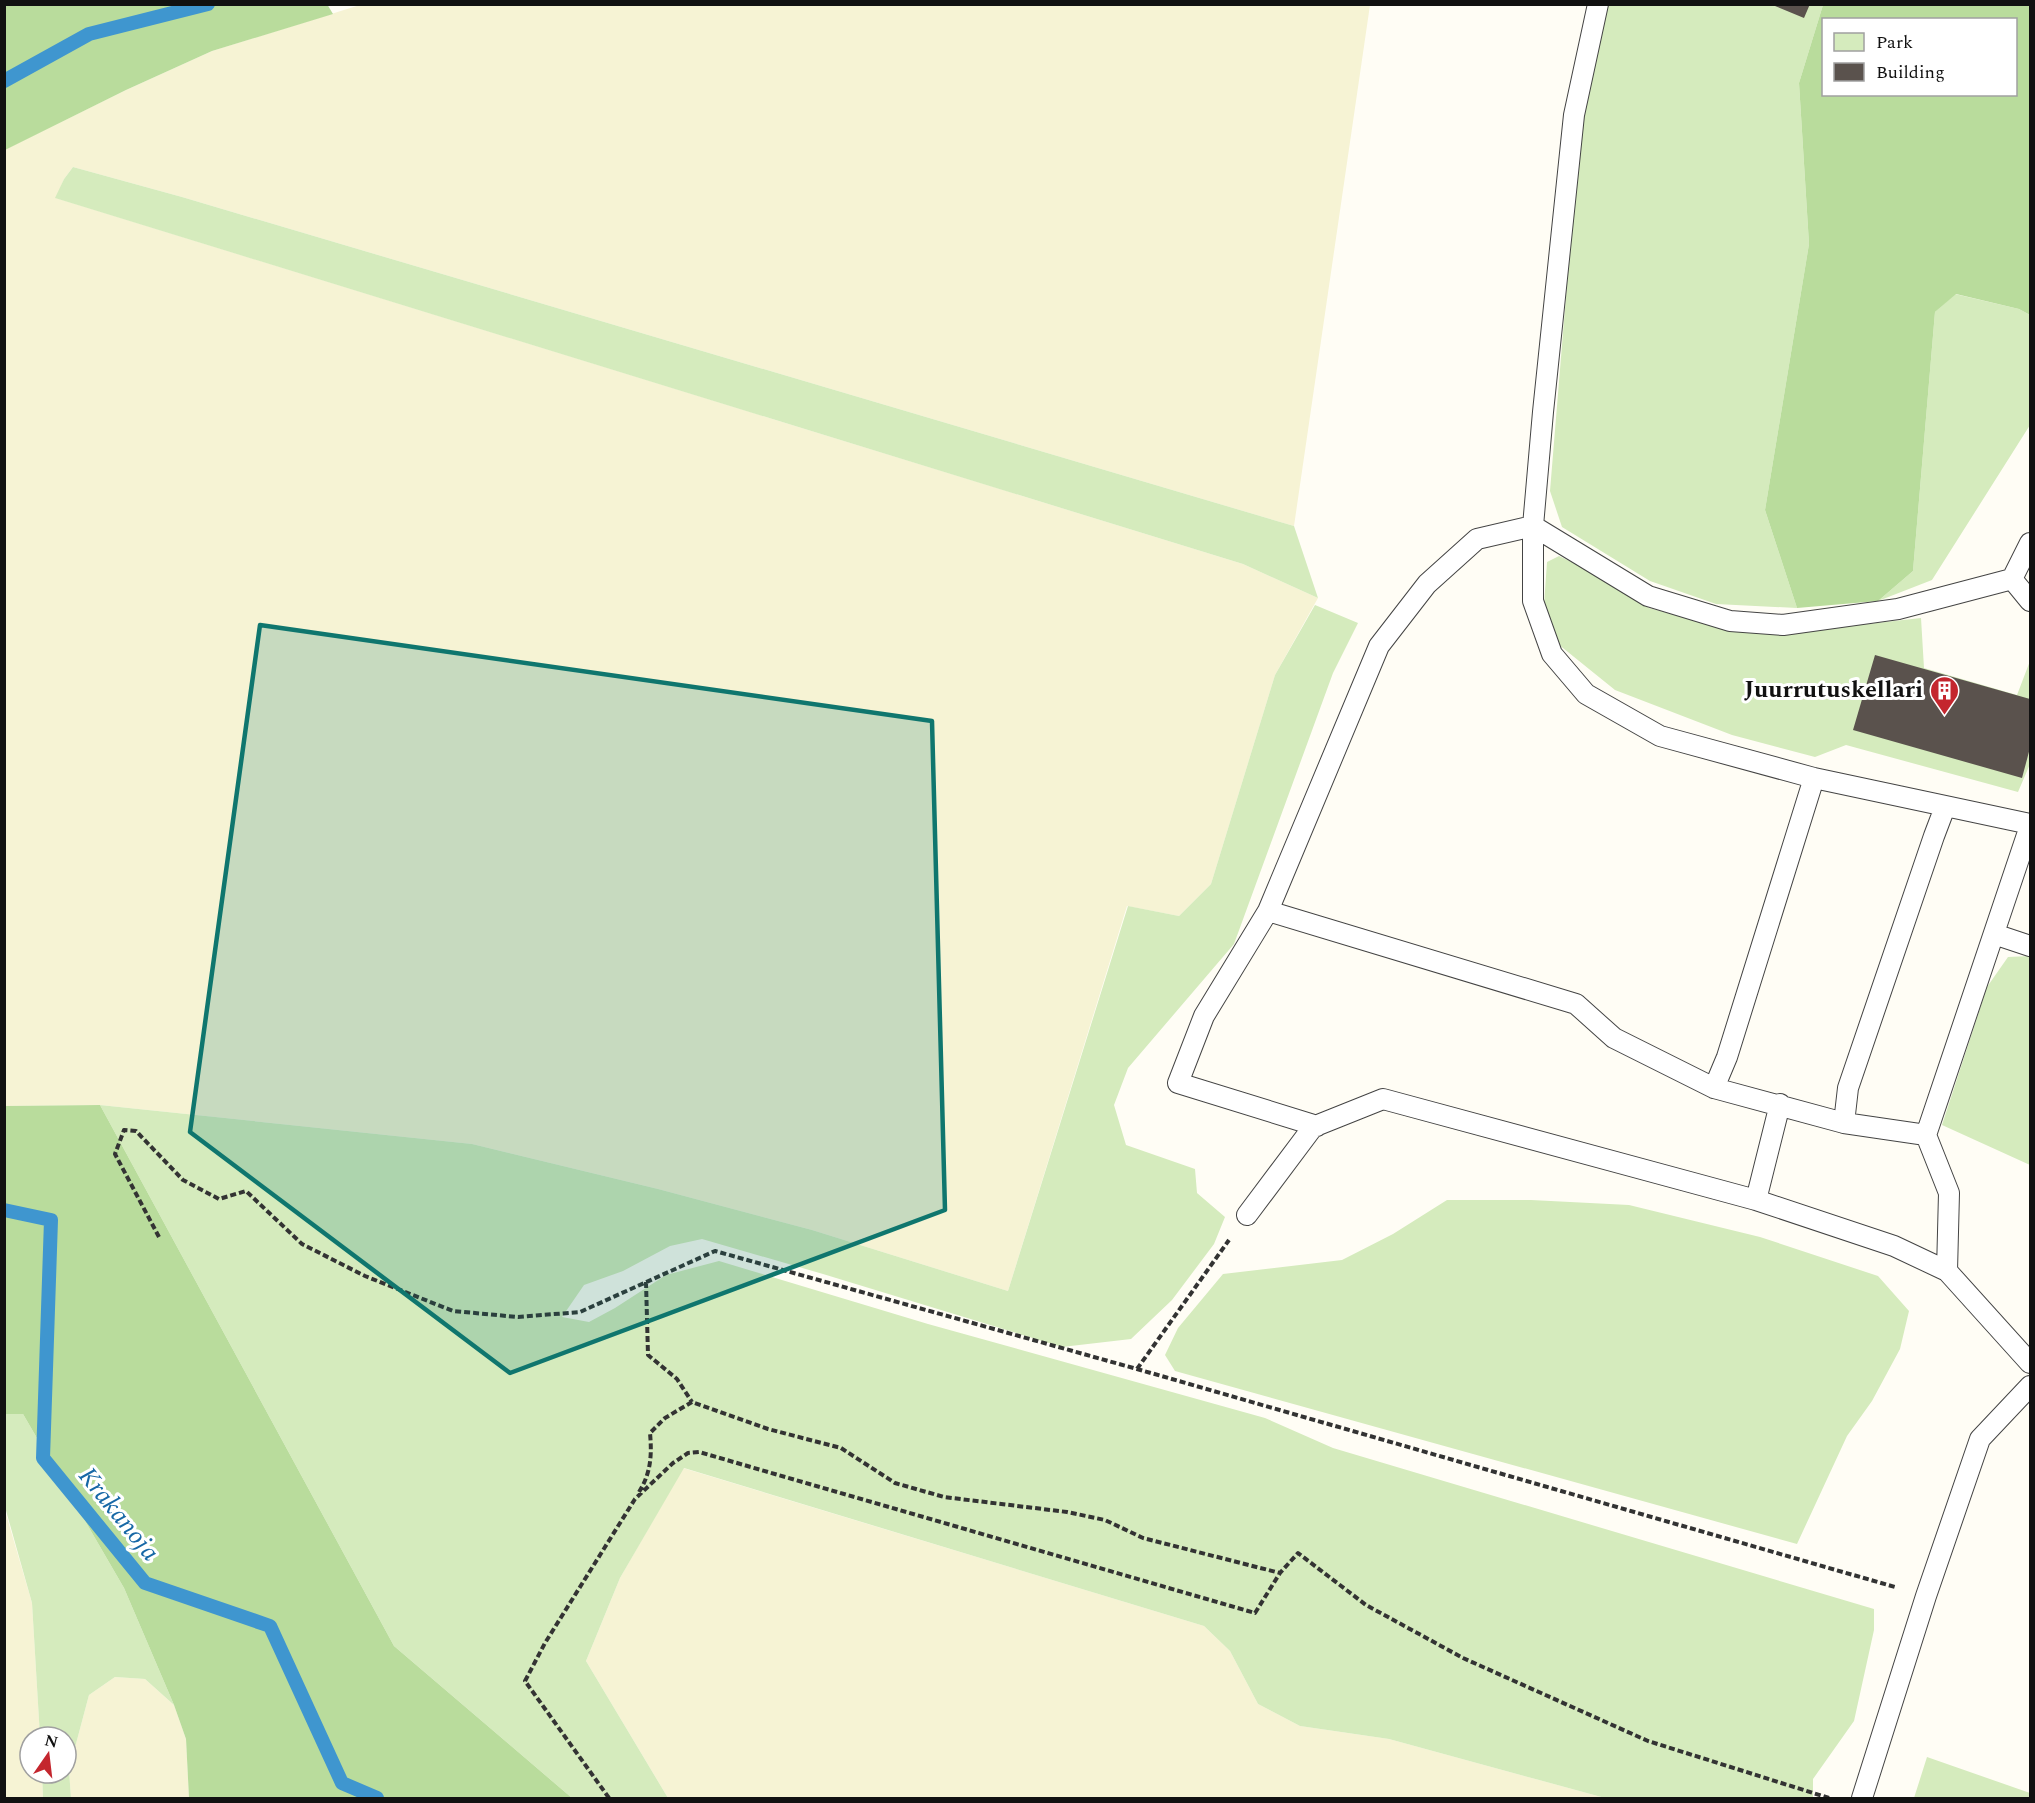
<svg xmlns="http://www.w3.org/2000/svg" width="2035" height="1803" font-family="Spectral,serif">
  <style>
    .farmland { fill: #f6f3d4 }
    .green { fill: #d5ebbd }
    .forest { fill: #b9dc9c; fill-rule: evenodd }
    .lines { fill: none; stroke-linecap: round; stroke-linejoin: round }
    .stream { stroke: #3f96cf; stroke-width: 14 }
    .building { fill: #5a524d }
    .lane-casing { stroke: #444; stroke-width: 22 }
    .path { stroke: #333; stroke-width: 4; stroke-dasharray: 6 3; stroke-linecap: butt }
    .lane { stroke: #fff; stroke-width: 20 }
    .marked { fill: #0f766e; fill-opacity: 0.2; stroke: #0f766e; stroke-width: 4.5; stroke-linejoin: round }
    .labels { text-anchor: middle; dominant-baseline: central; stroke-width: 6; stroke-linejoin: round; paint-order: stroke }
    .poi-label { font-size: 24px; font-weight: bold; fill: #111; stroke: #fff; text-anchor: end }
    .water-label { font-size: 26px; font-style: italic; fill: #1768a6; stroke: #fff }
  </style>
  <rect width="100%" height="100%" fill="#fffdf5"/>
  <!-- farmland -->
  <path class="farmland" d="M360 5H1370L1294 526 182 197 73 167 64 179 56 198 1243 564 1318 598 1275 675 1211 884 1179 916 1127 906 1008 1291 812 1230 658 1189 472 1144 100 1105 5 1106 4 150 126 90 212 51Z
    M683 1468 1204 1626 1230 1651 1258 1704 1300 1726 1389 1739 1605 1798H668L586 1661 620 1578Z
    M4 1507 32 1603 40 1737H30V1773H42L43 1798H5Z
    M115 1677 145 1679 174 1705 186 1739 189 1798H71L69 1770 89 1695Z"/>
  <!-- green -->
  <path class="green" d="M1608 5H1823L1799 83 1809 244 1765 510 1797 608 1716 604 1650 581 1562 527 1550 491 1579 138Z
    M73 167 182 197 1294 526 1318 598 1243 564 55 198 64 179Z
    M1955 294 2019 309 2030 315V425L1932 580 1878 601 1913 571 1935 312Z
    M1559 556 1597 574 1649 608 1730 630H1814L1921 618 1924 668 2017 695 2030 661V764L2018 792 1846 745 1815 757 1732 735 1615 690 1558 644 1544 605 1547 562Z
    M1315 605 1358 623 1333 673 1234 944 1128 1068 1114 1105 1126 1145 1195 1169 1197 1193 1225 1217 1214 1244 1172 1300 1131 1339 1062 1347 823 1274 702 1239 670 1246 623 1271 584 1285 562 1317 589 1322 615 1308 666 1275 719 1261 928 1324 1265 1418 1333 1448 1874 1609V1630L1854 1721 1813 1779V1798H1605L1389 1739 1300 1726 1258 1704 1230 1651 1204 1626 684 1468 620 1578 586 1661 668 1798H572L394 1646 100 1105 472 1144 658 1189 812 1230 1008 1291 1128 906 1179 916 1211 884 1275 675Z
    M2030 956V1165L1942 1125 1987 987 2008 957Z
    M1447 1200H1531L1629 1205 1760 1237 1878 1276 1909 1311 1900 1349 1872 1401 1847 1436 1797 1544 1175 1371 1165 1355 1178 1328 1223 1274 1342 1260 1393 1234Z
    M5 1414H23L124 1588 174 1705 145 1679 115 1677 89 1695 69 1770 71 1798H43L42 1773H66V1737H40L32 1603 5 1507Z
    M1927 1757 2030 1793V1798H1914Z"/>
  <!-- forest -->
  <path class="forest" d="M327 4 333 14 212 51 126 90 5 150V5Z
    M1823 5H2030V315L2019 309 1956 294 1935 312 1913 571 1878 601 1797 608 1765 510 1809 244 1799 83ZM1824 20H2016V94H1824Z
    M100 1105 394 1646 572 1798H189L186 1739 174 1705 124 1588 23 1414H5V1106Z"/>
  <g class="lines">
    <!-- stream -->
    <path class="stream" d="M4 81 89 34 208 4
      M4 1210 51 1220 43 1458 145 1583 270 1626 342 1783 377 1798"/>
  </g>
  <!-- building -->
  <path class="building" d="M1770 4H1810L1804 18Z
    M1875 655 2030 699V748L2022 778 1853 730Z"/>
  <g class="lines">
    <defs>
      <path id="lane" d="M1598 4 1574 115 1543 412 1533 526V601L1552 654 1586 694 1660 736 1814 778 2030 824
        M2012 579 2030 601
        M1268 911 1576 1004 1614 1038 1714 1088 1844 1123 1926 1135 1949 1193 1947 1271 2030 1363
        M1994 934 2030 946
        M1714 1088 1727 1057 1814 778
        M1844 1123 1848 1088 1934 836 1945 807
        M1317 1126 1178 1083 1204 1016 1268 911 1379 646 1427 584 1477 539 1533 526 1648 596 1730 621 1783 625 1898 609 2012 579 2030 543
        M1926 1135 2030 826
        M1756 1200 1780 1104
        M1247 1215 1313 1127 1383 1099 1756 1200 1894 1246 1947 1271
        M1862 1798 1926 1596 1980 1439 2030 1386"/>
    </defs>
    <!-- lane casing -->
    <use href="#lane" class="lane-casing"/>
    <!-- path -->
    <path class="path" d="M159 1237 115 1154 124 1130 136 1131 183 1180 219 1199 246 1191 302 1244 365 1276 453 1311 518 1317 580 1312 715 1251 1137 1369 1895 1587
      M646 1282 648 1355 677 1379 692 1402
      M1137 1369 1229 1240
      M639 1492C651 1473 652 1455 650 1433L665 1418 692 1402 768 1429 841 1448 895 1483 944 1497 1067 1512 1105 1520 1143 1538 1280 1573
      M609 1798 525 1681 545 1643 635 1499 673 1463 688 1453 699 1452 1255 1613 1280 1573 1298 1553 1366 1605 1463 1658 1648 1741 1829 1798"/>
    <!-- lane -->
    <use href="#lane" class="lane"/>
  </g>
  <!-- marked area -->
  <path class="marked" d="M260 625 932 721 945 1210 510 1373 190 1132Z"/>
  <!-- icons -->
  <defs>
    <symbol id="building-pin" viewBox="-11 -11 22 30"><path d="M0 17L-7.5 6A9.5 9.5 0 1 1 7.5 6Z" fill="#c4262e" stroke="#fff"/><path d="M-4-6H4V6H1V3H-1V6H-4ZM-2.5-4.3h1.7v1.8h-1.7ZM.8-4.3h1.7v1.8H.8ZM-2.5-1h1.7V.8h-1.7ZM.8-1h1.7V.8H.8Z" fill="#fff"/></symbol>
  </defs>
  <g fill-rule="evenodd">
    <use href="#building-pin" x="1928" y="674" width="33" height="45"/>
  </g>
  <g class="labels">
    <!-- poi labels -->
    <g class="poi-label">
      <text x="1923" y="690">Juurrutuskellari</text>
    </g>
    <!-- water labels -->
    <g class="water-label">
      <text transform="translate(119 1514) rotate(51)">Krakanoja</text>
    </g>
  </g>
  <!-- border -->
  <rect width="2035" height="1803" fill="none" stroke="#111111" stroke-width="12"/>
  <!-- legend -->
  <rect x="1822" y="18" width="195" height="78" fill="#ffffff" stroke="#a0a0a0" stroke-width="1.5"/>
  <rect x="1834" y="33" width="30" height="18" fill="#d5ebbd" stroke="#a0a0a0" stroke-width="1.5"/>
  <text x="1876" y="48" font-size="18" fill="#111111">Park</text>
  <rect x="1834" y="63" width="30" height="18" fill="#5a524d" stroke="#a0a0a0" stroke-width="1.5"/>
  <text x="1876" y="78" font-size="18" fill="#111111">Building</text>
  <!-- north arrow -->
  <g transform="translate(48 1755) rotate(14)"><circle r="28" fill="#ffffff" stroke="#a0a0a0" stroke-width="1.5"/>
  <path d="M0-4.5L10 22L0 15L-10 22Z" fill="#c4262e"/>
  <text y="-9" font-size="16" font-weight="bold" text-anchor="middle" fill="#111111">N</text>
  </g>
</svg>
